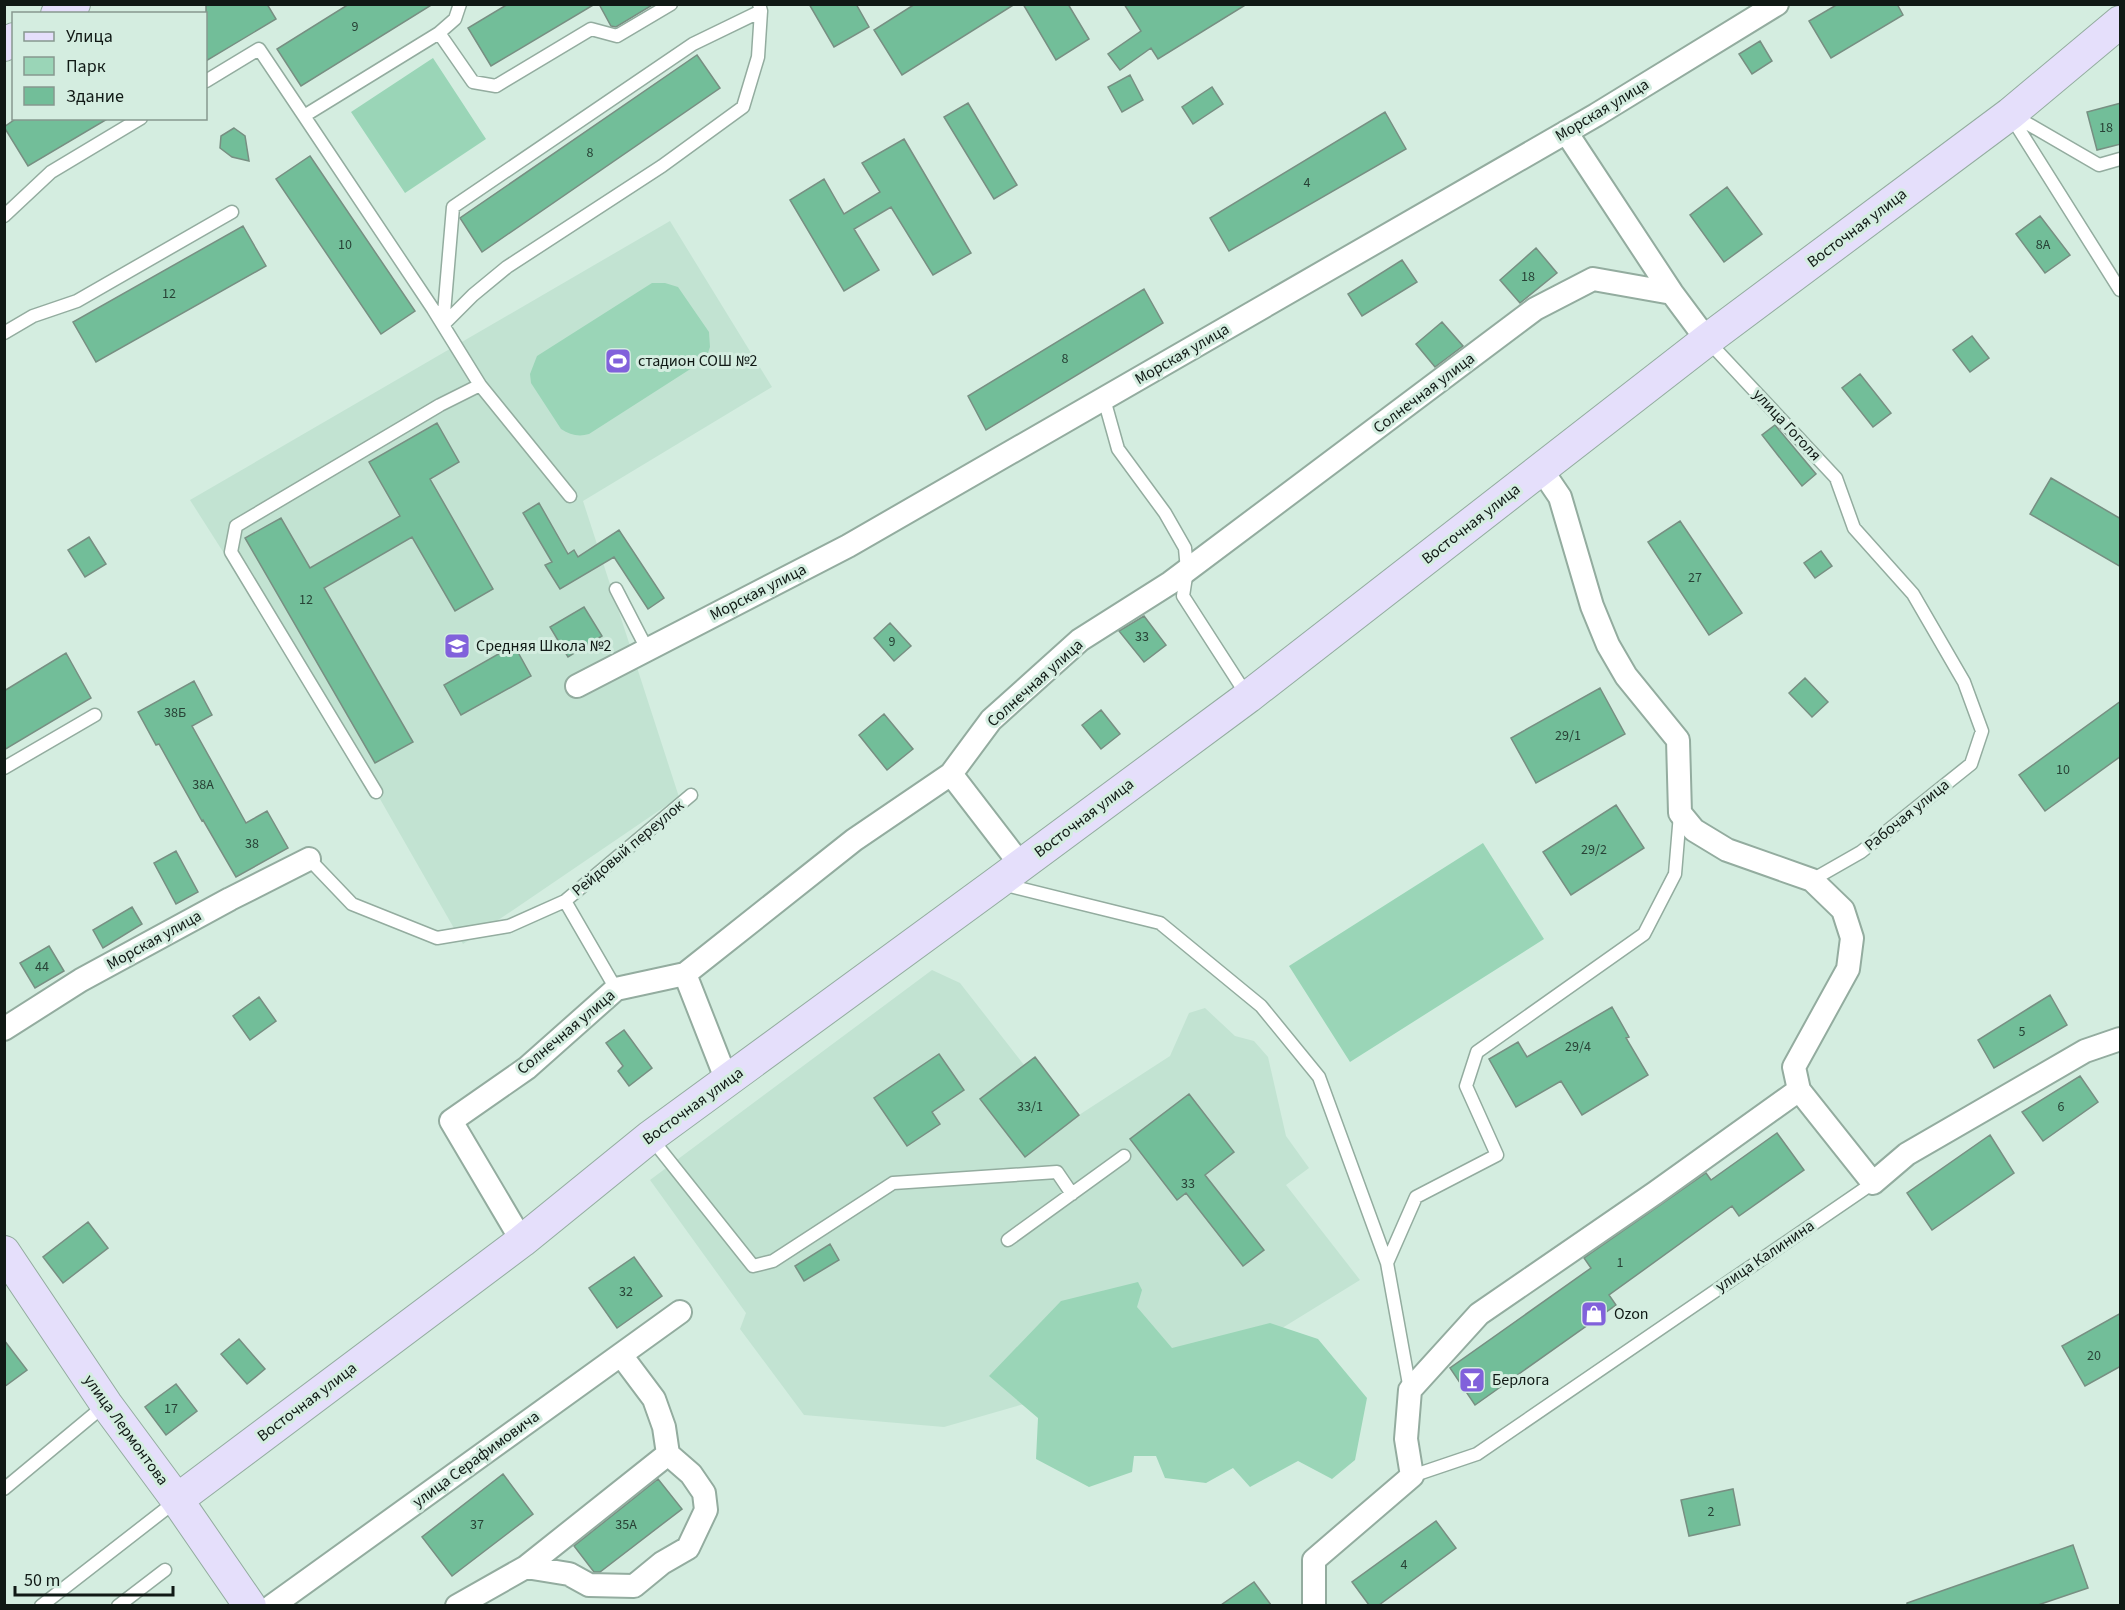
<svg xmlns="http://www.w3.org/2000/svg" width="2125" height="1610" font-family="'Source Sans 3',sans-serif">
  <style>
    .built { fill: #c2e3d2 }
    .green { fill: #9ad5b7 }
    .building { fill: #72be99; stroke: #778f82; stroke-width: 1.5 }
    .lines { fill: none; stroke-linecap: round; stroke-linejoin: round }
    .lane-casing { stroke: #93ac9f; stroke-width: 15 }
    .street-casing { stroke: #93ac9f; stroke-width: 26 }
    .secondary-casing { stroke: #93ac9f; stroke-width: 34 }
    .lane { stroke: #fff; stroke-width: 12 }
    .street { stroke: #fff; stroke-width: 22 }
    .secondary { stroke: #e5dffb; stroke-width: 32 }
    .labels { text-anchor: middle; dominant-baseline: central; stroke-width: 6; stroke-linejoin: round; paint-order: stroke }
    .number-label { font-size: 14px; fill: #284236 }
    .street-label { font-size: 16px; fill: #101915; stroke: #d4ede0 }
    .poi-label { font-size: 16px; fill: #101915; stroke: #d4ede0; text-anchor: start }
  </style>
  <rect width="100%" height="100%" fill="#d4ede0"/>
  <!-- built -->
  <path class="built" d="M670 221 772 387 583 501 679 797 463 944 376 792 190 500Z
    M932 970 960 983 1024 1065 1035 1057 1079 1115 1170 1056 1189 1013 1205 1008 1235 1036 1254 1041 1268 1057 1286 1136 1309 1168 1286 1185 1360 1280 1261 1341 1086 1386 944 1427 804 1415 740 1329 746 1313 650 1180Z"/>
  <!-- green -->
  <path class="green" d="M433 58 486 139 405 193 351 112Z
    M652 283H665L678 287 709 332 710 347 706 359 589 434C579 437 570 435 561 429L531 383 530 374 537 356Z
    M1483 843 1544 939 1350 1062 1289 966Z
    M1138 1282 1142 1290 1137 1307 1172 1348 1270 1323 1318 1339 1367 1398 1355 1460 1332 1479 1298 1461 1250 1487 1233 1468 1206 1483 1165 1478 1156 1456H1134L1132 1472 1089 1487 1036 1459 1038 1418 989 1376 1061 1301Z"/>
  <!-- building -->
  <path class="building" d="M206 4H267L276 19 206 61Z
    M349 4H433L301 86 277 49Z
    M508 4H595L491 66 468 28Z
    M599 4H654L616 27 611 26Z
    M809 4H856L869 27 834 47Z
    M915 4H1015L902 75 874 30Z
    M1023 4H1068L1089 39 1056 60Z
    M1124 4H1247L1158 59 1151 48 1120 70 1108 54 1141 31Z
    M1838 4H1897L1903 15 1831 58 1809 21Z
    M1760 41 1772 61 1752 74 1739 54Z
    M697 55 720 88 482 252 460 218Z
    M1130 75 1143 100 1122 112 1108 87Z
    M1212 87 1223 104 1193 124 1182 107Z
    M968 103 1017 185 994 199 944 117Z
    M2121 103V144L2097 150 2087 112Z
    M1385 112 1406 149 1229 251 1210 218Z
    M17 118H109L28 166 4 127Z
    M234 128 245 136 249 161 232 157 220 148 221 136Z
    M904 139 971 253 933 275 891 207 854 229 879 270 844 291 790 200 824 179 844 214 880 192 862 163Z
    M310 156 415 311 381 334 276 179Z
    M1727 187 1762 234 1724 262 1690 215Z
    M2040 216 2070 255 2045 273 2016 234Z
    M243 226 266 266 96 362 73 322Z
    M1536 248 1557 273 1520 303 1500 280Z
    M1402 260 1417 282 1362 316 1348 294Z
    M1144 289 1163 323 986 430 968 396Z
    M1442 322 1463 346 1435 367 1416 344Z
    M1972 336 1989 358 1970 372 1953 350Z
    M1860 374 1891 413 1873 427 1842 388Z
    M437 423 459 462 430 479 493 589 455 611 412 537 324 588 413 742 375 763 245 538 281 518 310 568 400 516 369 462Z
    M1775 425 1816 474 1802 486 1762 435Z
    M2051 478 2121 519V567L2030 514Z
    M539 503 568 554 574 550 578 557 619 530 664 598 648 609 614 557 560 589 545 565 552 562 523 513Z
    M1680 521 1742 613 1709 635 1648 542Z
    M89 537 106 564 85 577 68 550Z
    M1821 551 1832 566 1815 578 1804 563Z
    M584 607 602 636 568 657 550 627Z
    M1144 616 1166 645 1144 662 1119 631Z
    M890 623 911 646 894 661 874 638Z
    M514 645 531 676 461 715 444 685Z
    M66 653 91 698 4 750V691Z
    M1805 678 1828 702 1812 717 1789 693Z
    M194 681 212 715 192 726 246 823 267 811 288 848 236 877 203 820 202 821 159 744 156 745 138 712Z
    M1600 688 1625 734 1536 783 1511 738Z
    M2121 701V756L2045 811 2019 775Z
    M1101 710 1120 734 1101 749 1082 725Z
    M884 714 913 749 887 770 859 735Z
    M1616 805 1644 848 1571 895 1543 852Z
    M176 851 198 892 176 904 154 863Z
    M132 907 142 924 103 948 93 930Z
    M49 946 64 971 35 988 20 963Z
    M2050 995 2067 1025 1994 1068 1978 1040Z
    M259 997 276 1021 250 1040 233 1016Z
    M1612 1007 1629 1037 1626 1038 1648 1075 1582 1115 1561 1081 1516 1107 1489 1059 1518 1042 1527 1057Z
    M624 1030 652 1068 629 1086 618 1071 623 1066 606 1043Z
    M939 1054 964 1090 932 1112 940 1124 907 1146 874 1098Z
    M1035 1057 1079 1115 1025 1157 980 1099Z
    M2080 1076 2098 1102 2043 1141 2022 1112Z
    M1189 1094 1234 1152 1205 1175 1264 1250 1243 1266 1186 1193 1177 1200 1130 1139Z
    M1777 1133 1804 1170 1739 1216 1732 1206 1609 1295 1616 1305 1475 1405 1450 1368 1591 1268 1584 1258 1706 1173 1711 1180Z
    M1990 1135 2014 1173 1932 1230 1907 1193Z
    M88 1222 108 1248 63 1283 43 1257Z
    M830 1244 839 1260 804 1281 795 1266Z
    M634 1257 662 1296 617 1328 589 1288Z
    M2121 1313V1366L2085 1386 2062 1346Z
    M239 1339 265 1369 247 1384 221 1354Z
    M4 1340 27 1370 4 1387Z
    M176 1384 197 1411 166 1435 145 1407Z
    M503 1474 533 1514 452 1576 422 1537Z
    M658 1479 682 1509 600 1572H594L574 1546Z
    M1733 1489 1740 1525 1689 1536 1681 1500Z
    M1436 1521 1456 1548 1379 1605H1369L1352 1582Z
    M2073 1545 2088 1588 2038 1605H1907V1603Z
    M1254 1582 1271 1605H1221Z"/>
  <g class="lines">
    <defs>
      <path id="lane" d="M439 33 455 19 460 4
        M206 81 259 49 304 116
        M2011 114 2099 165 2120 159
        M2010 115 2120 290
        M4 216 51 172 141 118
        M443 325 453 207 693 44 761 11 759 4
        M443 325 473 295 507 267 662 166 743 107 758 57 761 11
        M4 333 33 316 77 301 232 212
        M1707 340 1836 478 1854 528 1913 594 1964 682 1982 731 1971 764 1861 852 1812 880
        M480 385 433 309 304 116 439 33 473 82 496 86 591 29 617 36 671 4
        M1104 399 1118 449 1165 513 1185 548 1187 570 1183 596 1248 697
        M616 589 647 649
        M4 768 95 715
        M376 792 231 552 236 526 440 405 480 385 570 496
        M309 859 352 904 437 938 509 926 565 901 691 795
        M1002 884 1160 923 1261 1006 1319 1077 1387 1263 1410 1390
        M565 901 616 989
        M651 1138 753 1266 773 1261 893 1183 1057 1172 1072 1194
        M1008 1240 1124 1156
        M1387 1263 1416 1197 1497 1155 1466 1086 1477 1052 1644 934 1675 874 1680 814
        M1412 1476 1477 1454 1873 1183
        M4 1489 105 1405
        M41 1606 176 1501
        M118 1606 165 1570"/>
      <path id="street" d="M1566 132 1672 293 1707 340
        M1541 469 1560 497 1592 606 1608 645 1626 676 1678 740 1680 813 1694 830 1727 850 1812 880 1843 910 1852 938 1848 969 1794 1067 1799 1090 1873 1183 1907 1154 2085 1051 2120 1039
        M577 686 848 546 1596 115 1777 4
        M951 774 1021 865
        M685 974 727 1081
        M4 1029 81 980 230 899 309 859
        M522 1241 451 1121 527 1068 616 989 685 974 854 840 951 774 991 720 1080 640 1170 583 1535 309 1593 279 1672 293
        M526 1567 569 1574 589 1585 634 1586 662 1563 688 1548 706 1510 704 1493 691 1474 668 1454
        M272 1606 680 1312
        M457 1606 526 1567 668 1454 664 1427 654 1399 621 1355
        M1314 1606V1560L1412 1476 1406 1439 1410 1390 1479 1314 1655 1193 1799 1090"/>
      <path id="secondary" d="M57 14 74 4
        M4 45 14 39
        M4 1252 106 1404 177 1500 250 1606
        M177 1500 522 1241 650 1137 997 883 1248 697 1707 340 2010 114 2120 22"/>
    </defs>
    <!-- lane casing -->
    <use href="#lane" class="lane-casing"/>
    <!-- street casing -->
    <use href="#street" class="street-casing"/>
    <!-- secondary casing -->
    <use href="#secondary" class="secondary-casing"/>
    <!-- lane -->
    <use href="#lane" class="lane"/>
    <!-- street -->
    <use href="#street" class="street"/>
    <!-- secondary -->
    <use href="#secondary" class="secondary"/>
  </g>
  <!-- icons -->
  <defs>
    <symbol id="stadium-square" viewBox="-11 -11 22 22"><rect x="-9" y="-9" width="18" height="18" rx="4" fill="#8161db" stroke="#d4ede0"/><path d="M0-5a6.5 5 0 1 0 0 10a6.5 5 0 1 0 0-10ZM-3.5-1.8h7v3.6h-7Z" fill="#fff"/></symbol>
    <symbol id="school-square" viewBox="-11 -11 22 22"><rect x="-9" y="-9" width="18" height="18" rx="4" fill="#8161db" stroke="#d4ede0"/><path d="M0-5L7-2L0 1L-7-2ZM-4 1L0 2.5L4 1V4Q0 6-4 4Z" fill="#fff"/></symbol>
    <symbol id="shop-square" viewBox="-11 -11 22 22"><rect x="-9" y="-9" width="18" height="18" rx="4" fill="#8161db" stroke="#d4ede0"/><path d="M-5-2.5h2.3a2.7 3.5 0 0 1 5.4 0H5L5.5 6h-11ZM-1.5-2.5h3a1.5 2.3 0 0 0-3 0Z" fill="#fff"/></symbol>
    <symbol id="bar-square" viewBox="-11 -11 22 22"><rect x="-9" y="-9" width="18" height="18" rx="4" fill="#8161db" stroke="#d4ede0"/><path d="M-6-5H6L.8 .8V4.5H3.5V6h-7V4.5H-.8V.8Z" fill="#fff"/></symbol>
  </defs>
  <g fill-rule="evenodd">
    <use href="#stadium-square" x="603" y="346" width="30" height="30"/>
    <use href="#school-square" x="442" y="631" width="30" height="30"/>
    <use href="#shop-square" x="1579" y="1299" width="30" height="30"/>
    <use href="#bar-square" x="1457" y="1365" width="30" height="30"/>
  </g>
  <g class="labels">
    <!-- number labels -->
    <g class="number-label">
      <text x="355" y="27">9</text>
      <text x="2106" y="128">18</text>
      <text x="590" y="153">8</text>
      <text x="1307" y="183">4</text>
      <text x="345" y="245">10</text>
      <text x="2043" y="245">8А</text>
      <text x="1528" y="277">18</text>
      <text x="169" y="294">12</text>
      <text x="1065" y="359">8</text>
      <text x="1695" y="578">27</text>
      <text x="306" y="600">12</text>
      <text x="1142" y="637">33</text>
      <text x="892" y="642">9</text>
      <text x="175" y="713">38Б</text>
      <text x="1568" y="736">29/1</text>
      <text x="2063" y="770">10</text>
      <text x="203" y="785">38А</text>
      <text x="252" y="844">38</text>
      <text x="1594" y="850">29/2</text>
      <text x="42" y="967">44</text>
      <text x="2022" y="1032">5</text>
      <text x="1578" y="1047">29/4</text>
      <text x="1030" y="1107">33/1</text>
      <text x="2061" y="1107">6</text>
      <text x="1188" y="1184">33</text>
      <text x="1620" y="1263">1</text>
      <text x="626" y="1292">32</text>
      <text x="2094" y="1356">20</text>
      <text x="171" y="1409">17</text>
      <text x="1711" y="1512">2</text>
      <text x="477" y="1525">37</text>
      <text x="626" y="1525">35А</text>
      <text x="1404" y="1565">4</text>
    </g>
    <!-- street labels -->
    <g class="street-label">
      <text transform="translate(1602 110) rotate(-31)">Морская улица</text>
      <text transform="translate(1857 228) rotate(-37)">Восточная улица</text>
      <text transform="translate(1182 354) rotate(-30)">Морская улица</text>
      <text transform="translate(1424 393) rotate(-37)">Солнечная улица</text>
      <text transform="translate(1787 425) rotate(47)">улица Гоголя</text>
      <text transform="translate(1471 524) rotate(-38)">Восточная улица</text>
      <text transform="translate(758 592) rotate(-27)">Морская улица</text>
      <text transform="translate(1035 683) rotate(-42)">Солнечная улица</text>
      <text transform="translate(1907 815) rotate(-39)">Рабочая улица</text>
      <text transform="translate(1084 818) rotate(-37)">Восточная улица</text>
      <text transform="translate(628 848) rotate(-40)">Рейдовый переулок</text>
      <text transform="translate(154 940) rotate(-29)">Морская улица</text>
      <text transform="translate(566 1032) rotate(-40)">Солнечная улица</text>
      <text transform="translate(693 1106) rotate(-36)">Восточная улица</text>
      <text transform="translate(1765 1256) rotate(-34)">улица Калинина</text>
      <text transform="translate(307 1402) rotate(-37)">Восточная улица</text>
      <text transform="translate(126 1430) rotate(54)">улица Лермонтова</text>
      <text transform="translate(476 1459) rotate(-36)">улица Серафимовича</text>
    </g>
    <!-- poi labels -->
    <g class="poi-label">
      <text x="638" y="361">стадион СОШ №2</text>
      <text x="476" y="646">Средняя Школа №2</text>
      <text x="1614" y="1314">Ozon</text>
      <text x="1492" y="1380">Берлога</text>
    </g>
  </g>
  <!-- border -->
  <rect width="2125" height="1610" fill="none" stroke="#101915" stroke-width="12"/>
  <!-- legend -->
  <rect x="12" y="12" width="195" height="108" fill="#d4ede0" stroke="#86988f" stroke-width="1.5"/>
  <rect x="24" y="32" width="30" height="9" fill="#e5dffb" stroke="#86988f" stroke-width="1.5"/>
  <text x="66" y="42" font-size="18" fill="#101915">Улица</text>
  <rect x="24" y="57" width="30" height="18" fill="#9ad5b7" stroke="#86988f" stroke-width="1.5"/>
  <text x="66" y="72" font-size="18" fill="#101915">Парк</text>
  <rect x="24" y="87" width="30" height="18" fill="#72be99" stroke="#86988f" stroke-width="1.5"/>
  <text x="66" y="102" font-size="18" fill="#101915">Здание</text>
  <!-- scale -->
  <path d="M15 1586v9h158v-9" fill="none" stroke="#101915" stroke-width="3"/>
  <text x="24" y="1586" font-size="18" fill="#101915" stroke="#d4ede0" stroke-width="4.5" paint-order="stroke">50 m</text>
</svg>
